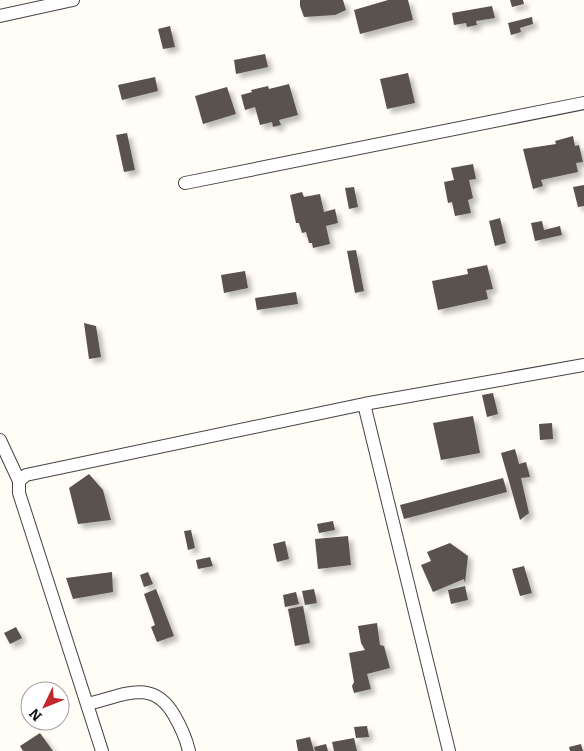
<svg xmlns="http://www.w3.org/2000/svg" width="584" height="751" font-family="Bitter,serif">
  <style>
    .building { fill: #5a524d; filter: url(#shadow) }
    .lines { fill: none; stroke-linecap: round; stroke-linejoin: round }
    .minor-casing { stroke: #444; stroke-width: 14 }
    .minor { stroke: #fff; stroke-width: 12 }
  </style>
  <defs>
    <filter id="shadow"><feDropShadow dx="4.5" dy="4.5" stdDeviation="2.5" flood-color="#0004"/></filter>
  </defs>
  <rect width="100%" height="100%" fill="#fffdf5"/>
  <!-- building -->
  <path class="building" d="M300 0H343L346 10 335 15 304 17 300 6Z
    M388 0H408L413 20 360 34 354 10Z
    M510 0H523L524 4 512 7Z
    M492 6 495 18 476 21 477 25 467 27 466 23 454 25 452 13Z
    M532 17 533 24 520 28 521 32 511 35 508 23Z
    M170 26 175 47 163 49 158 29Z
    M265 54 268 67 236 74 234 60Z
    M408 73 415 103 387 109 380 79Z
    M155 77 158 91 122 100 118 85Z
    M289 84 298 115 279 120 281 125 273 127 272 122 260 125 255 107 245 110 241 95 252 92 251 90 268 86 269 89Z
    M227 87 236 114 203 124 195 96Z
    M127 133 135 170 124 172 116 135Z
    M573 136 575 146 579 145 583 162 576 163 578 172 541 180 543 186 533 189 523 149 556 144 555 141Z
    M473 164 476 179 469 180 473 198 468 200 471 213 455 216 452 202 448 203 444 182 454 180 451 168Z
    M584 185V206L578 207 573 187Z
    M354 187 358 207 349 209 345 188Z
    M302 192 304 197 320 194 324 212 335 209 338 223 326 226 330 244 313 248 312 243H309L306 232 302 233 299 223H296L290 195Z
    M500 218 506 243 495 246 489 221Z
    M542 221 544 230 560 226 562 235 535 241 531 223Z
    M356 250 364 291 355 293 347 251Z
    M487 265 493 289 486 290 488 299 438 310 432 281 468 274 467 269Z
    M245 271 248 288 224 293 221 275Z
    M296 292 298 304 257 310 255 298Z
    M84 323 96 326 101 357 89 359Z
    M493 393 498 414 487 417 482 395Z
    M473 416 480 453 441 460 433 423Z
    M552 423 553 439 540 440 539 424Z
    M515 449 519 464 526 462 530 477 521 478 529 513 520 520 501 453Z
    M89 474 103 490 111 520 78 524 69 488Z
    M503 478 507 492 404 519 400 505Z
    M333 521 335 530 319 533 317 524Z
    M191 530 195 548 188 550 184 531Z
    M348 536 351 565 318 569 315 539Z
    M285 541 289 559 277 562 273 544Z
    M450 543 468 556 465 583 464 579 433 592 421 565 431 561 427 552Z
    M210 557 213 566 198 569 196 560Z
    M524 566 532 593 520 596 512 569Z
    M112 572 113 592 73 599 66 578Z
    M148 572 153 584 144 587 140 575Z
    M465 586 468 600 451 604 448 590Z
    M156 589 174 636 157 642 151 627 155 625 144 594Z
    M314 589 317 603 305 605 302 591Z
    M296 592 299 604 285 607 283 595Z
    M303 606 310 643 295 646 288 609Z
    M377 623 380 645 384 646 390 668 367 674 371 689 354 693 352 686 354 682 349 653 365 650 361 643 358 626Z
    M16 627 22 638 10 644 4 633Z
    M367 726 369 737 356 738 354 727Z
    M40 733 53 751H23L20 746Z
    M310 737 314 751H298L296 740Z
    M354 738 357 751H334L332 742Z
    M326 744 328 751H315L314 747Z
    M581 744 583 751H570L569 747Z"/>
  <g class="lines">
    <defs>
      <path id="minor" d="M0 16 73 0
        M185 183 584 103
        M364 404 449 751
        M0 440 19 481V493L102 751
        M19 481 26 475 364 404 584 365
        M87 704C123 696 152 677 174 715 181 727 186 738 189 751"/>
    </defs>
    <!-- minor casing -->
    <use href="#minor" class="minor-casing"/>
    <!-- minor -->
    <use href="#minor" class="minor"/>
  </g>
  <!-- north arrow -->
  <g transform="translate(45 706) rotate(227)"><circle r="24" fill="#ffffff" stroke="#a0a0a0"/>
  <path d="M0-4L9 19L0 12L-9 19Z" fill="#c4262e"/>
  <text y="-8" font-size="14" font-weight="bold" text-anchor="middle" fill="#111111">N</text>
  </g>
</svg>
